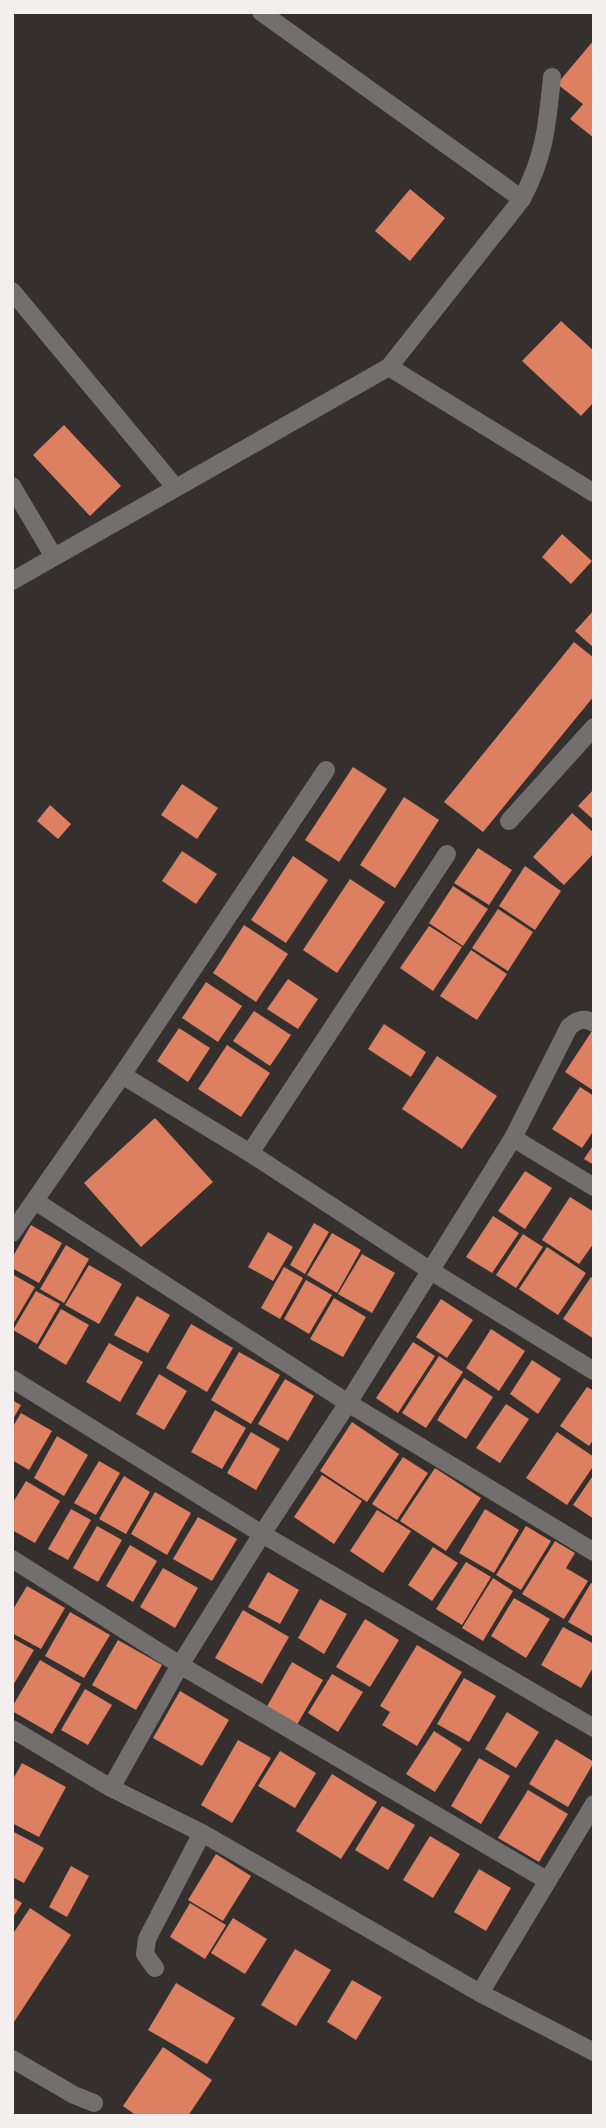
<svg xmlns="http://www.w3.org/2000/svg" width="606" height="2128" font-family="Manrope,sans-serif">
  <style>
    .building { fill: #dd8062 }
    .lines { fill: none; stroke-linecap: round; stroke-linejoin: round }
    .minor { stroke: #726f6e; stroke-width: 18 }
  </style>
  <rect width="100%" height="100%" fill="#35302e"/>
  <!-- building -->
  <path class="building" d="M594 40V138L570 119 583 104 557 84Z
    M410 189 445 218 410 261 375 231Z
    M561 321 594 351V402L581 416 522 361Z
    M64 425 121 486 90 516 33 455Z
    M562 534 592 561 571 584 542 557Z
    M594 610V648L575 631Z
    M574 642 594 658V696L483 832 444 802Z
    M353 767 387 789 339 862 305 840Z
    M182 784 218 808 197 839 161 815Z
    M594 789V820L578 806Z
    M404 797 439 820 395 888 360 865Z
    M50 805 71 824 58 839 37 821Z
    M572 813 594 833V853L564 885 533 857Z
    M478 848 512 870 489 905 454 883Z
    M182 851 217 874 196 904 162 881Z
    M293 856 328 880 286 943 251 920Z
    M525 866 561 891 535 930 499 906Z
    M350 879 385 902 337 973 303 950Z
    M453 886 488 909 463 946 429 923Z
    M498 909 533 932 508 971 472 948Z
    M244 925 288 954 256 1002 213 973Z
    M429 926 462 947 433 991 400 968Z
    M471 950 507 974 477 1020 440 996Z
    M288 979 318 999 298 1029 267 1009Z
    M206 982 242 1006 218 1042 182 1018Z
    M254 1011 291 1035 270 1066 233 1041Z
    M384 1024 426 1052 411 1077 368 1049Z
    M179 1028 210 1048 188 1082 157 1061Z
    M592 1031 594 1032V1091L565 1072Z
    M227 1045 270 1073 241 1117 198 1089Z
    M437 1056 497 1096 462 1149 402 1109Z
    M580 1087 594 1096V1130L582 1148 552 1129Z
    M155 1118 213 1182 141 1247 84 1183Z
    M594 1144V1165L584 1159Z
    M525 1171 552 1188 525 1229 498 1211Z
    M570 1197 594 1212V1243L579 1264 542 1240Z
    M493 1216 519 1233 492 1273 466 1257Z
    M314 1223 329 1232 305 1274 290 1265Z
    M31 1225 62 1243 39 1283 12 1268V1258Z
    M268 1232 293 1247 273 1281 248 1267Z
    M332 1233 361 1250 337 1293 307 1275Z
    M523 1234 543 1247 516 1288 496 1275Z
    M66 1245 89 1259 64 1303 40 1289Z
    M547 1247 586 1273 558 1315 519 1289Z
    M362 1254 395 1273 372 1313 338 1294Z
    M89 1265 122 1284 99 1324 65 1305Z
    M284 1267 303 1278 280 1319 261 1308Z
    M12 1274 35 1287 12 1326Z
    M591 1277 594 1279V1339L563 1319Z
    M306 1280 332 1295 309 1334 284 1319Z
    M36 1291 60 1304 37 1344 13 1330Z
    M137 1296 170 1315 148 1353 114 1335Z
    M334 1298 366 1317 343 1357 310 1339Z
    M441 1299 473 1320 447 1358 416 1337Z
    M61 1309 89 1325 66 1365 38 1348Z
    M191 1324 233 1348 207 1392 166 1368Z
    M491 1329 525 1351 499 1391 466 1368Z
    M413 1342 435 1356 398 1413 376 1398Z
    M109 1343 143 1362 120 1402 86 1382Z
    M239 1352 280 1375 251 1424 211 1400Z
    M439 1356 463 1372 426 1428 402 1413Z
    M532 1360 561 1379 538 1414 510 1394Z
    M159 1374 187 1391 164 1430 136 1414Z
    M464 1378 493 1397 466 1439 437 1420Z
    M285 1379 314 1396 288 1441 258 1424Z
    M587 1387 594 1391V1439L589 1446 560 1426Z
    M12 1400 21 1405 12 1421Z
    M506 1404 529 1419 500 1463 476 1448Z
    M215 1410 246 1428 222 1469 191 1452Z
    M21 1413 52 1431 29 1470 12 1460V1428Z
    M352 1422 399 1454 367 1502 320 1471Z
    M251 1432 280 1449 256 1490 227 1473Z
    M557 1432 594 1457V1465L567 1505 526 1478Z
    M57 1436 88 1455 64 1496 34 1478Z
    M403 1457 428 1473 397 1520 372 1504Z
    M99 1461 120 1473 96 1515 74 1503Z
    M435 1468 481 1498 446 1551 400 1521Z
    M594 1474V1519L573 1505Z
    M322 1475 362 1501 334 1544 294 1517Z
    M124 1476 150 1492 126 1534 99 1519Z
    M26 1481 60 1501 35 1543 12 1530V1504Z
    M155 1492 191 1513 167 1555 131 1534Z
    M71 1509 91 1520 68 1560 48 1549Z
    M485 1509 519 1530 494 1573 459 1553Z
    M377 1510 411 1531 383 1573 350 1551Z
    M198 1517 237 1539 212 1581 173 1559Z
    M97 1526 122 1540 98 1582 73 1568Z
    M526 1526 551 1541 521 1590 496 1575Z
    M555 1541 575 1553 566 1568 588 1581 564 1619 522 1594Z
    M130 1545 157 1561 133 1602 106 1586Z
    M433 1547 458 1563 432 1601 408 1585Z
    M466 1562 491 1577 462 1625 436 1609Z
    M163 1568 198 1588 175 1628 140 1607Z
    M268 1572 299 1590 280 1624 248 1607Z
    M493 1578 513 1591 483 1641 462 1628Z
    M591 1583 594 1584V1637L568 1622Z
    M27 1586 65 1608 41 1649 12 1633V1611Z
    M514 1598 550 1619 526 1658 491 1636Z
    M320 1599 347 1614 324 1654 298 1638Z
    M243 1610 289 1637 262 1684 215 1658Z
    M70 1612 110 1635 84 1678 45 1656Z
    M365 1619 399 1640 370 1687 336 1667Z
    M563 1627 594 1644V1666L581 1688 541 1665Z
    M12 1638 34 1650 12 1687Z
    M118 1640 162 1665 136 1710 92 1685Z
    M417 1645 462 1672 417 1746 382 1725 390 1712 380 1706Z
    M40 1660 81 1684 52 1734 12 1711V1707Z
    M292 1662 323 1680 295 1728 265 1710Z
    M332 1674 363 1692 338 1732 308 1713Z
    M464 1678 496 1696 469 1742 437 1724Z
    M85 1689 112 1705 88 1745 61 1730Z
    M180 1691 229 1720 202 1766 153 1738Z
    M507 1712 539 1732 516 1768 485 1749Z
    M434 1731 462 1749 435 1792 406 1774Z
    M556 1739 594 1762 568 1807 529 1784Z
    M238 1740 271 1758 232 1823 201 1805Z
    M280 1751 316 1773 295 1808 258 1786Z
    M479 1758 510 1776 481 1824 451 1806Z
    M22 1763 66 1787 39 1837 12 1823V1781Z
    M332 1774 377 1802 341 1859 296 1831Z
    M528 1790 568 1814 539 1862 498 1838Z
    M382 1806 415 1825 388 1870 355 1850Z
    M12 1831 44 1848 24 1883 12 1877Z
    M430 1836 460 1854 433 1898 403 1880Z
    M216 1854 251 1876 223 1921 188 1900Z
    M71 1866 89 1876 67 1917 49 1907Z
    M479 1869 511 1888 486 1931 454 1912Z
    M12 1897 22 1903 12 1919Z
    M190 1903 226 1925 205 1959 170 1937Z
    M30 1908 71 1935 12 2025V1935Z
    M233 1918 267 1939 245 1974 211 1953Z
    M295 1949 331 1970 296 2026 261 2005Z
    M352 1980 382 1997 356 2040 327 2022Z
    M176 1983 235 2018 207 2064 148 2030Z
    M163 2047 212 2080 188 2116H137L123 2106Z"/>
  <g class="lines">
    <!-- minor -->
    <path class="minor" d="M261 12 522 199
      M12 291 176 488
      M389 367 594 493
      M12 486 54 557
      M12 581 389 367 522 199C545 155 547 126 552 77
      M509 821 594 727
      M122 1075 250 1153 431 1271 594 1371
      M513 1138 594 1187
      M250 1153 447 854
      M35 1201 348 1403 594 1552
      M12 1233 122 1075 326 770
      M12 1379 262 1534 594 1728
      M12 1559 180 1665 548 1881
      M12 1729 111 1788 202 1833 480 1993 594 2052
      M111 1788 180 1665 262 1534 348 1403 513 1138 569 1027C577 1020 584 1017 594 1023
      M155 1968 145 1954 147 1939 202 1833
      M480 1993 594 1804
      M12 2059 74 2095 94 2103"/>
  </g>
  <!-- border -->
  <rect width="606" height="2128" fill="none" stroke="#f3efee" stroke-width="28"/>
</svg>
